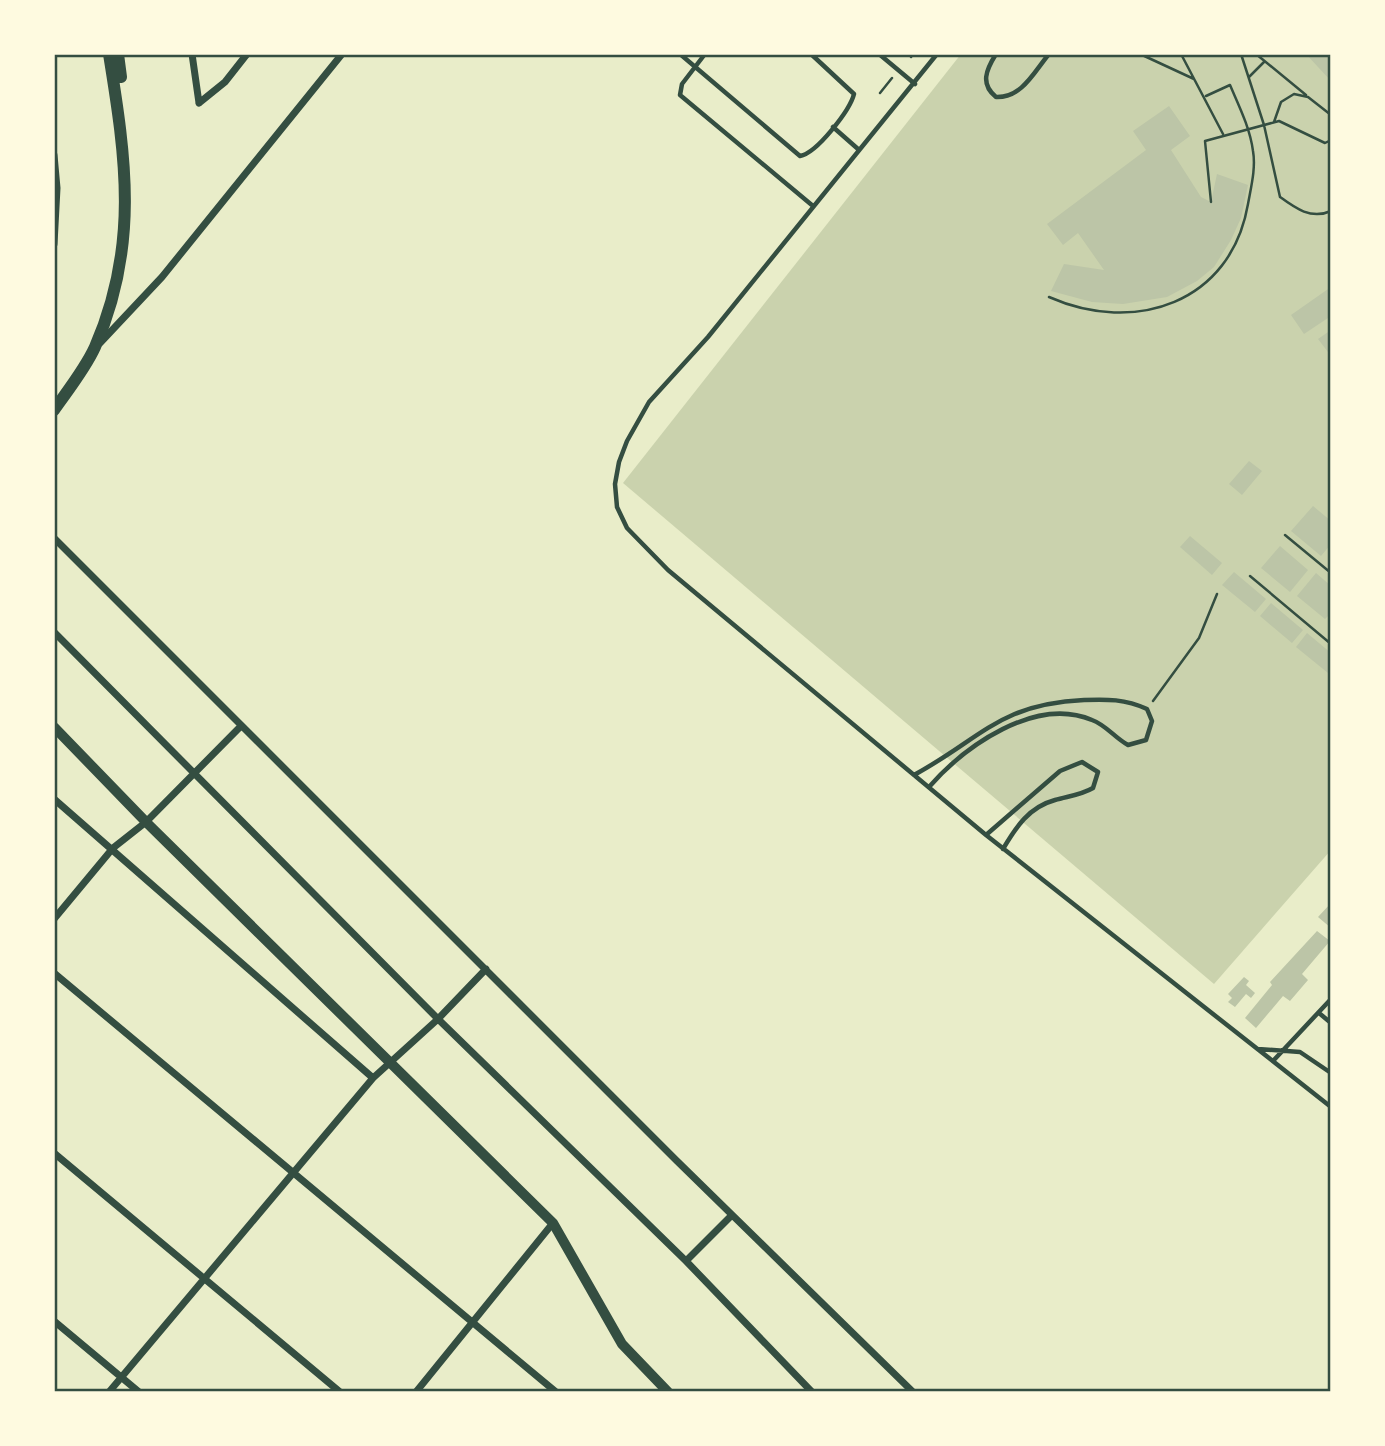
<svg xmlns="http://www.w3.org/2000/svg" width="1385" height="1446" font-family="'DM Sans',sans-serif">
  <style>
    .green { fill: #cad2ad }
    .building { fill: #bcc5a7 }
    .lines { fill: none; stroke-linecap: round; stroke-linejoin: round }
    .path { stroke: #344e41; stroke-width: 2.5 }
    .service { stroke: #344e41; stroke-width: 4.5 }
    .minor { stroke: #344e41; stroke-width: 7 }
    .tertiary { stroke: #344e41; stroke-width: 10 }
    .secondary { stroke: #344e41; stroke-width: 12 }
    .neatline { fill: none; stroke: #344e41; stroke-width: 2.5 }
  </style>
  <rect width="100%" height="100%" fill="#e9edc9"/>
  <!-- green -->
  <path class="green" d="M961 54H1331V850L1214 984 623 483Z"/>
  <!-- building -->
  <path class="building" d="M1306 54H1331V81L1318 67Z
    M1169 106 1190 136 1171 150 1201 197 1211 202 1217 174 1248 185 1241 218 1231 240 1214 267 1197 281 1167 297 1123 304 1092 302 1051 291 1064 264 1104 270 1078 233 1063 245 1047 224 1146 150 1133 131Z
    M1331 287V316L1304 334 1291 315Z
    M1331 330V356L1318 339Z
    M1249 461 1262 471 1242 495 1229 484Z
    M1313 506 1331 521V544L1321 556 1291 531Z
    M1190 536 1222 563 1212 575 1180 547Z
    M1280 546 1308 570 1290 592 1261 568Z
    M1234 572 1266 599 1255 612 1222 585Z
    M1316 573 1331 586V613L1325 619 1297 596Z
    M1271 603 1303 630 1292 643 1260 616Z
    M1307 633 1331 653V670L1328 673 1296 647Z
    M1331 903V928L1318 917Z
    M1317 931 1330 941 1302 974 1308 980 1290 1001 1283 996 1256 1028 1245 1018 1272 985 1270 982Z
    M1244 977 1249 981 1246 985 1255 993 1251 998 1246 994 1235 1007 1228 1002 1232 998 1228 994Z"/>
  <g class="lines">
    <!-- path -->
    <path class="path" d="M1140 54 1194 79
      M1181 54 1223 134
      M1241 54 1264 125 1280 197C1295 208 1311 220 1331 211
      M1256 54 1306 95
      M911 57 913 54
      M1249 77 1264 62
      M880 93 892 78
      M1274 122 1281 102 1294 94 1308 97 1331 115
      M1211 202 1205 141 1279 121 1325 143 1331 140
      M1049 297C1135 335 1231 303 1248 204 1251 187 1256 168 1253 151 1250 128 1239 106 1230 85L1206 96
      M1285 535 1331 573
      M1250 576 1331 644
      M1153 701 1199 638 1217 594"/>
    <!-- service -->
    <path class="service" d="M680 54 800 156C817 153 850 110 854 94L811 54
      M705 54 682 84 680 95 813 206
      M879 54 915 84
      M937 54 708 337 649 402 627 441 619 462 615 484 617 507 627 528 668 570 986 835 1331 1107
      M996 54C986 70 980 84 996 97 1022 98 1034 72 1049 54
      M833 127 858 149
      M914 775C982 738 999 704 1084 700 1107 699 1125 699 1147 709L1152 721 1146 740 1128 745C1115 738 1106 725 1092 720 1035 696 965 746 929 787
      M986 835 1060 771 1082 762 1098 772 1093 788C1081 795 1069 796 1055 800 1029 807 1016 827 1003 849
      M1319 1013 1331 1023
      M1258 1049 1300 1052 1331 1073
      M1273 1061 1331 999"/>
    <!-- minor -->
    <path class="minor" d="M192 54 199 103
      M199 103 225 82 247 54
      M54 155 57 188 54 244
      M100 343 162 277 342 54
      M54 538 677 1161 913 1392
      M54 632 438 1019 686 1261 812 1392
      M54 799 373 1078
      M54 919 113 848 146 822 241 726
      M54 973 556 1392
      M54 1153 340 1392
      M686 1261 732 1215
      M54 1321 139 1392
      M109 1392 373 1078 438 1019 486 969
      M416 1392 553 1223"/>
    <!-- tertiary -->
    <path class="tertiary" d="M54 727 146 822 553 1223 622 1344 668 1392"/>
    <!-- secondary -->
    <path class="secondary" d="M118 54 121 77
      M54 410C68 390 85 369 95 347 139 246 126 159 109 54"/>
  </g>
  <!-- border -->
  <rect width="1385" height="1446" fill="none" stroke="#fefae0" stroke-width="112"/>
  <rect x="56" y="56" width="1273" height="1334" class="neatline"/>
</svg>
